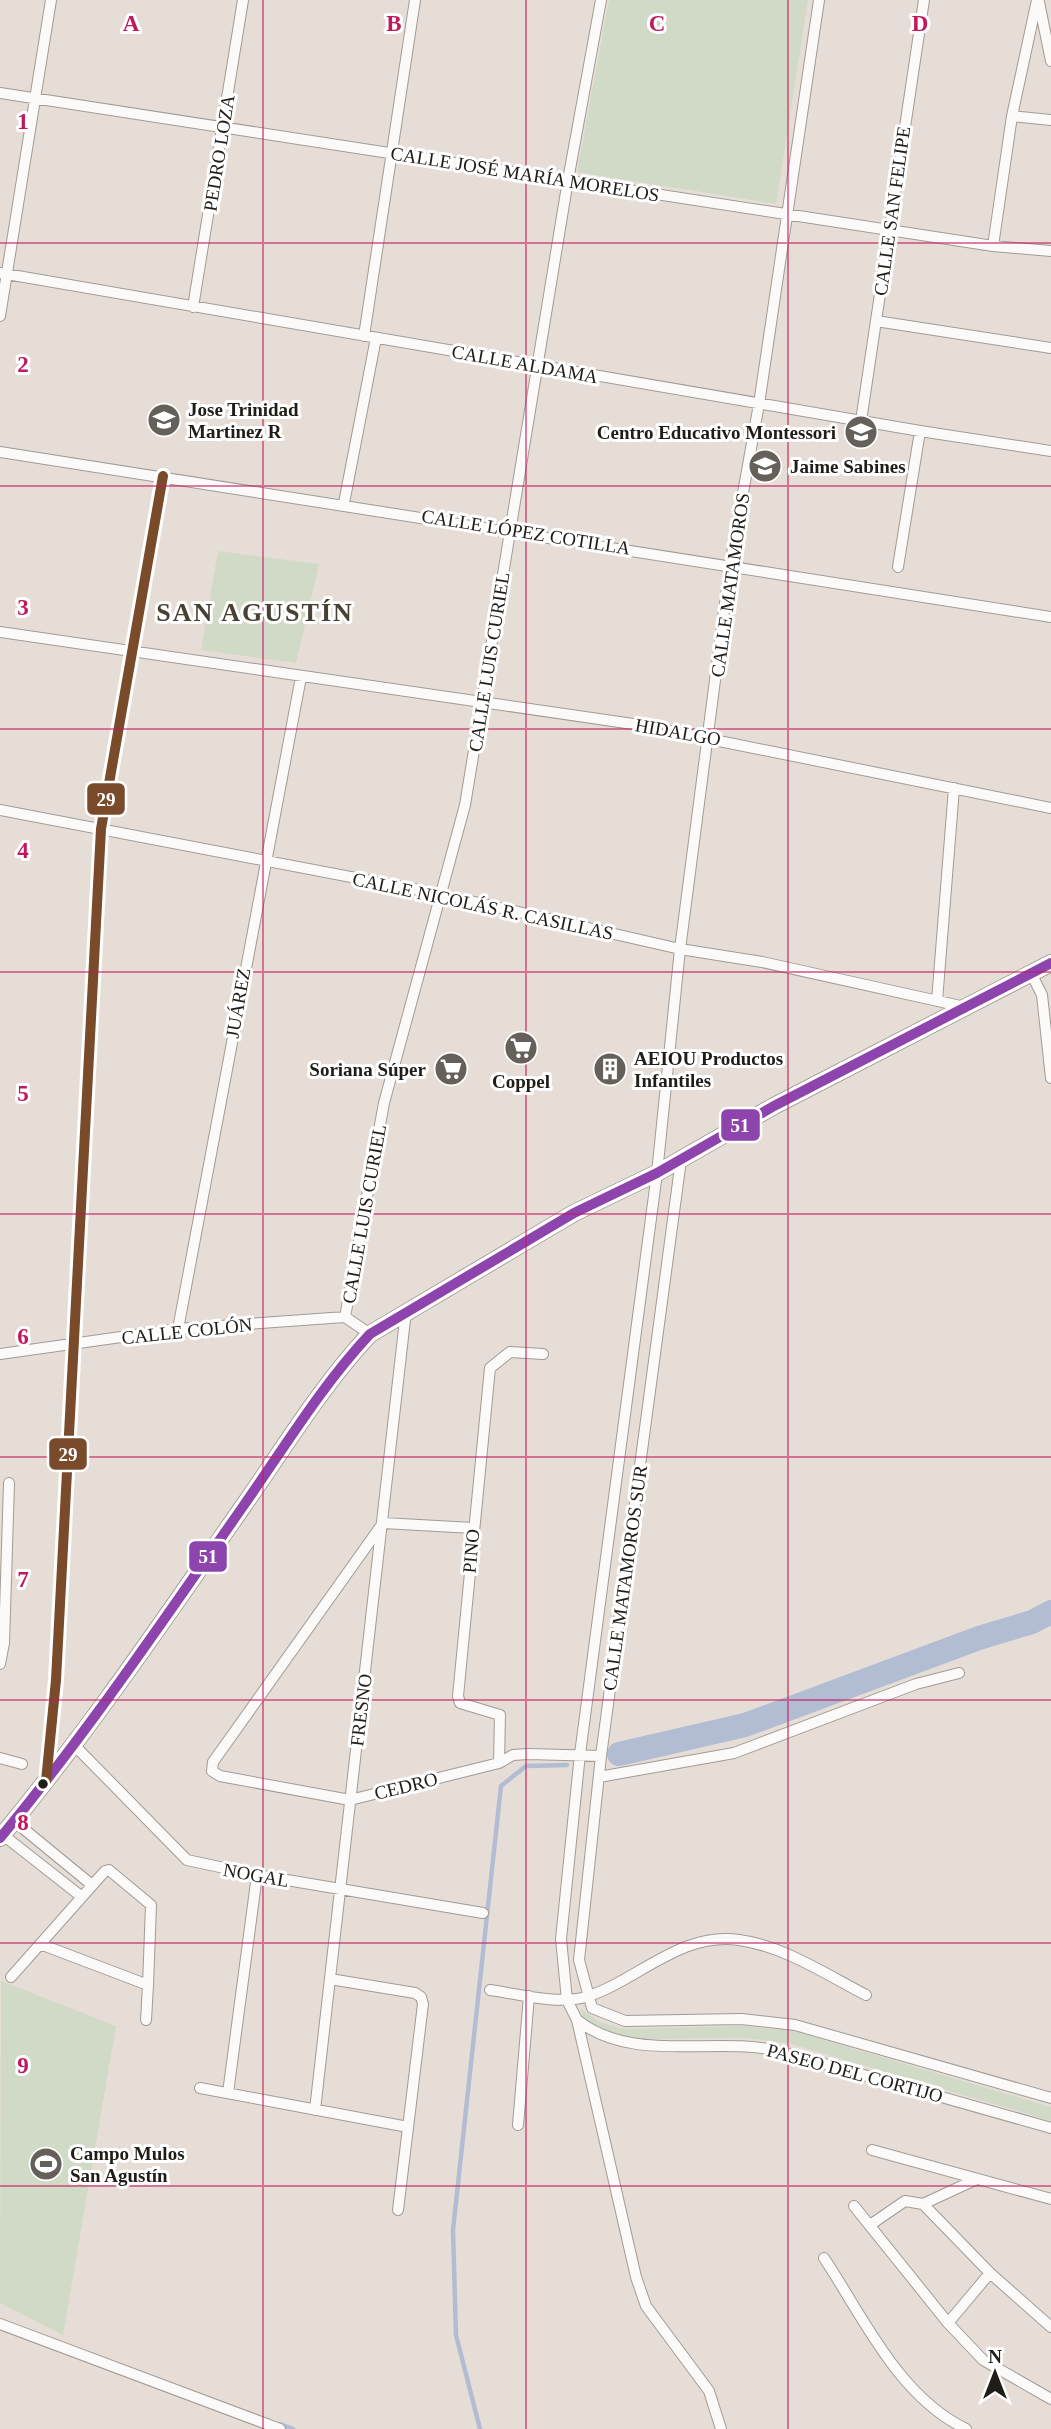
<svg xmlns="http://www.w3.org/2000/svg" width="1051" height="2429" font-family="'Times New Roman',serif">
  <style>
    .green { fill: #d0dac6 }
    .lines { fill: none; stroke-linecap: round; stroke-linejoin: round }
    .stream { stroke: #b2bdd3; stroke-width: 4.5 }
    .river { stroke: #b2bdd3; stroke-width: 24 }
    .minor-casing { stroke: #a19b96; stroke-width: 12 }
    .secondary-casing { stroke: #a19b96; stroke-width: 18 }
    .minor { stroke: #fbfaf9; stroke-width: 10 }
    .secondary { stroke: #fbfaf9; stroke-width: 16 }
    .bus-1-casing { stroke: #fff; stroke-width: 16 }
    .bus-2-casing { stroke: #fff; stroke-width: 16 }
    .bus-1 { stroke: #8e44ad; stroke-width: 10 }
    .bus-2 { stroke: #7a4b2a; stroke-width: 10 }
    .grid { fill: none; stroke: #c2185b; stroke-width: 2; stroke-opacity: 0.55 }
    .bus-dot { fill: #201c16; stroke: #fff; stroke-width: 2.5 }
    .labels { text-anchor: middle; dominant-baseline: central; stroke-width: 6; stroke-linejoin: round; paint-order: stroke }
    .street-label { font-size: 19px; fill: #201c16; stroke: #fff }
    .poi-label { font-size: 19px; font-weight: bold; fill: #201c16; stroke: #fff; text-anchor: start }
    .district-label { font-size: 26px; font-weight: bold; letter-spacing: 2px; fill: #493f32; stroke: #fff }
    .grid-label { font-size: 23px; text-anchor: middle; font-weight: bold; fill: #c2185b; stroke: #fff; stroke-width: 6; stroke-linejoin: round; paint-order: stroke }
    .line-badge { stroke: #fff; stroke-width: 2.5 }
    .badge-label { font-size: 19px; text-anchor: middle; font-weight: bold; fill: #fff }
  </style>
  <rect width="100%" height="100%" fill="#e6ded6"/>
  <!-- green -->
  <path class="green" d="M609 0H808L776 204 577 172Z
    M218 551 319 564 296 663 201 650Z
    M1 1981 116 2026 63 2335 0 2303Z
    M581 2009 600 2022 623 2029 742 2026 793 2031 1051 2107V2121L788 2043 744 2038 622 2039 583 2022Z"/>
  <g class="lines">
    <!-- stream -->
    <path class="stream" d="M612 1757 619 1754
      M280 2424 293 2429
      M480 2429 456 2335 453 2230 501 1786 526 1766 567 1765"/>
    <!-- river -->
    <path class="river" d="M619 1754 745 1725 979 1638 1032 1622 1051 1612"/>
    <defs>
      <path id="minor" d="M1039 2 1051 61
        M0 93 993 246 1051 251
        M1012 116 1051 120
        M993 246 1012 116 1037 0
        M0 273 920 431 1051 451
        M193 307 243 0
        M0 316 51 0
        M876 321 1051 348
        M364 336 415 0
        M861 421 924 0
        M0 452 1051 617
        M344 503 376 338
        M898 567 920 431
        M0 632 640 725 1051 808
        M0 810 440 894 680 949 762 962 965 1007
        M1031 973 1042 995 1051 1078
        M937 1001 954 788
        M681 1160 601 1756 579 1960 592 2008 625 2021 741 2019 795 2025 1051 2098
        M345 1317 384 1103 465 805 568 180 601 0
        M178 1329 301 677
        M0 1354 178 1329 345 1317 370 1334
        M473 1528 383 1523 213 1762 212 1771 220 1776 350 1800 499 1763 513 1755 528 1754 601 1756
        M0 1664 4 1643 9 1483
        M75 1746 187 1860 257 1875 483 1913
        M0 1758 22 1764
        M499 1763 500 1715 460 1703 458 1696 490 1368 510 1352 543 1354
        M599 1777 734 1753 916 1684 959 1673
        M47 1778 56 1680 101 829 163 476
        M14 1821 92 1885
        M3 1835 82 1897
        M40 1944 148 1985 146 2020
        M11 1977 105 1871 109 1870 151 1905 148 1985
        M330 1979 415 1993 421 1997 423 2004 398 2210
        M490 1990C519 1994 556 2005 586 1997 637 1981 681 1931 739 1940 784 1946 827 1975 866 1995
        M577 2020C632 2064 714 2036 779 2051L1051 2128
        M200 2088 408 2127
        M228 2093 257 1875
        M315 2110 406 1311
        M518 2125 529 1996
        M872 2150 1051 2199
        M923 2204 977 2179
        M854 2206 948 2323 983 2360 1051 2399
        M870 2225 905 2201 923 2204 990 2273 1051 2327
        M824 2258C864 2318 898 2396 966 2429
        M948 2323 990 2273
        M0 2324 280 2429
        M721 2429 709 2391 646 2306 636 2277 577 2020 567 2000 561 1939 580 1754 657 1173 680 949 730 565 759 404 819 0"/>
      <path id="secondary" d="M0 1838C88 1732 165 1618 244 1505 284 1448 322 1385 370 1334L574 1213 657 1173 774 1106 1051 963"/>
    </defs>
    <!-- minor casing -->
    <use href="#minor" class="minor-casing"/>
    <!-- secondary casing -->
    <use href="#secondary" class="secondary-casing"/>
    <!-- minor -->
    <use href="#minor" class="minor"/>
    <!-- secondary -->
    <use href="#secondary" class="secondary"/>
    <defs>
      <path id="bus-1" d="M0 1838C88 1732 165 1618 244 1505 284 1448 322 1385 370 1334L574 1213 657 1173 774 1106 1051 963"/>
      <path id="bus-2" d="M46 1781 56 1680 101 829 163 476"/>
    </defs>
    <!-- bus-1 casing -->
    <use href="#bus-1" class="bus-1-casing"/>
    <!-- bus-2 casing -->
    <use href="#bus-2" class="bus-2-casing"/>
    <!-- bus-1 -->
    <use href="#bus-1" class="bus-1"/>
    <!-- bus-2 -->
    <use href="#bus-2" class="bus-2"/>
  </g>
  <!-- grid -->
  <path class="grid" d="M263 0V2429M526 0V2429M788 0V2429M0 243H1051M0 486H1051M0 729H1051M0 972H1051M0 1214H1051M0 1457H1051M0 1700H1051M0 1943H1051M0 2186H1051"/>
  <!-- icons -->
  <defs>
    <symbol id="school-disc" viewBox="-11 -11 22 22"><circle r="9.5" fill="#656059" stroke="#fff"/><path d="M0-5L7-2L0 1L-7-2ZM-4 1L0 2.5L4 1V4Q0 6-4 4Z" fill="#fff"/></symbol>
    <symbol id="supermarket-disc" viewBox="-11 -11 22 22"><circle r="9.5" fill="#656059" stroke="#fff"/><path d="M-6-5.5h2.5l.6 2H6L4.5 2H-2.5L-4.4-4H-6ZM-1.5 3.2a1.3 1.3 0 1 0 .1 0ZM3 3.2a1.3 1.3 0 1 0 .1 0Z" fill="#fff"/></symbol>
    <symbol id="building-disc" viewBox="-11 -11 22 22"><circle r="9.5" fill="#656059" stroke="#fff"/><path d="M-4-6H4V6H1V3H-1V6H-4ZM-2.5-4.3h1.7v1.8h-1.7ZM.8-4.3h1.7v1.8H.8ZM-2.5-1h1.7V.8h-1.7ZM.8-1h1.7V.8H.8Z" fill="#fff"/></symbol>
    <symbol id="stadium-disc" viewBox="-11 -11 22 22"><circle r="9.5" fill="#656059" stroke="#fff"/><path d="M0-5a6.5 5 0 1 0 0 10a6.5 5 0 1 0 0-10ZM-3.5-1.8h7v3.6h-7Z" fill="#fff"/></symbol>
  </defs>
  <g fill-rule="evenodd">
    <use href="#school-disc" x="145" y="401" width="38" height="38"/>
    <use href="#school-disc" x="842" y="413" width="38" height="38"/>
    <use href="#school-disc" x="746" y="447" width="38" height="38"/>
    <use href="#supermarket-disc" x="502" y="1029" width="38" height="38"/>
    <use href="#supermarket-disc" x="432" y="1050" width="38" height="38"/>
    <use href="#building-disc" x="591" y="1050" width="38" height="38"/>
    <use href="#stadium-disc" x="27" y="2145" width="38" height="38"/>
  </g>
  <!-- markers -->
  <circle class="bus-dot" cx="43" cy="1784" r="6"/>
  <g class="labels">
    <!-- street labels -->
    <g class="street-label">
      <text transform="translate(219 153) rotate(-81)">PEDRO LOZA</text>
      <text transform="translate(525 174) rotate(9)">CALLE JOSÉ MARÍA MORELOS</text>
      <text transform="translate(892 211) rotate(-82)">CALLE SAN FELIPE</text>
      <text transform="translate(525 364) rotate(10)">CALLE ALDAMA</text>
      <text transform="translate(526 532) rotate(9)">CALLE LÓPEZ COTILLA</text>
      <text transform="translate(730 585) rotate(-82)">CALLE MATAMOROS</text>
      <text transform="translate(489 662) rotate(-81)">CALLE LUIS CURIEL</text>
      <text transform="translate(678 732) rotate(10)">HIDALGO</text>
      <text transform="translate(483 906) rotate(12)">CALLE NICOLÁS R. CASILLAS</text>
      <text transform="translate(238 1003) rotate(-80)">JUÁREZ</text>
      <text transform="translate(364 1214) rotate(-80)">CALLE LUIS CURIEL</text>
      <text transform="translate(187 1331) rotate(-6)">CALLE COLÓN</text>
      <text transform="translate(471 1551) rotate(-85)">PINO</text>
      <text transform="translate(625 1578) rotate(-82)">CALLE MATAMOROS SUR</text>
      <text transform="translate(361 1710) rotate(-83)">FRESNO</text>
      <text transform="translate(406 1786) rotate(-14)">CEDRO</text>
      <text transform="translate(256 1875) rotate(10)">NOGAL</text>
      <text transform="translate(855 2073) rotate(15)">PASEO DEL CORTIJO</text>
    </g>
    <!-- poi labels -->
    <g class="poi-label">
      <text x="188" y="409">Jose Trinidad<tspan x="188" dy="22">Martinez R</tspan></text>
      <text x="836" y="432" text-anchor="end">Centro Educativo Montessori</text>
      <text x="790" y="466">Jaime Sabines</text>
      <text x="634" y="1058">AEIOU Productos<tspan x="634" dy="22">Infantiles</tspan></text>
      <text x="426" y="1069" text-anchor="end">Soriana Súper</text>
      <text x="521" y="1081" text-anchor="middle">Coppel</text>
      <text x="70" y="2153">Campo Mulos<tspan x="70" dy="22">San Agustín</tspan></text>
    </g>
    <!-- district labels -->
    <g class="district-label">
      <text x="255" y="612">SAN AGUSTÍN</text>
    </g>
  </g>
  <g class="grid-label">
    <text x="131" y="31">A</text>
    <text x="394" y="31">B</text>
    <text x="657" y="31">C</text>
    <text x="920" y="31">D</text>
    <text x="23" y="129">1</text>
    <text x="23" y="372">2</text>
    <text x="23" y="615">3</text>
    <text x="23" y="858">4</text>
    <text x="23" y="1101">5</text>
    <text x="23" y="1344">6</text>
    <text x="23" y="1587">7</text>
    <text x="23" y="1830">8</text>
    <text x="23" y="2073">9</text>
  </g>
  <g class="line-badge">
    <rect x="86" y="782" width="40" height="34" rx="7" fill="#7a4b2a"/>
    <rect x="720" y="1108" width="41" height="34" rx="7" fill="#8e44ad"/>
    <rect x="48" y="1437" width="40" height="34" rx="7" fill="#7a4b2a"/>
    <rect x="188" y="1540" width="40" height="33" rx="7" fill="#8e44ad"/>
  </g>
  <g class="badge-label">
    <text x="106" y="806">29</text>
    <text x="740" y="1132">51</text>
    <text x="68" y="1461">29</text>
    <text x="208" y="1563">51</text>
  </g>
  <!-- north arrow -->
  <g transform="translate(995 2373)" stroke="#ffffff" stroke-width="5" paint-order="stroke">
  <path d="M0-5L12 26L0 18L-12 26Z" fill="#201c16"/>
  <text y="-10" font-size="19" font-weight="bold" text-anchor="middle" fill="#201c16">N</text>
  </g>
</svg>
